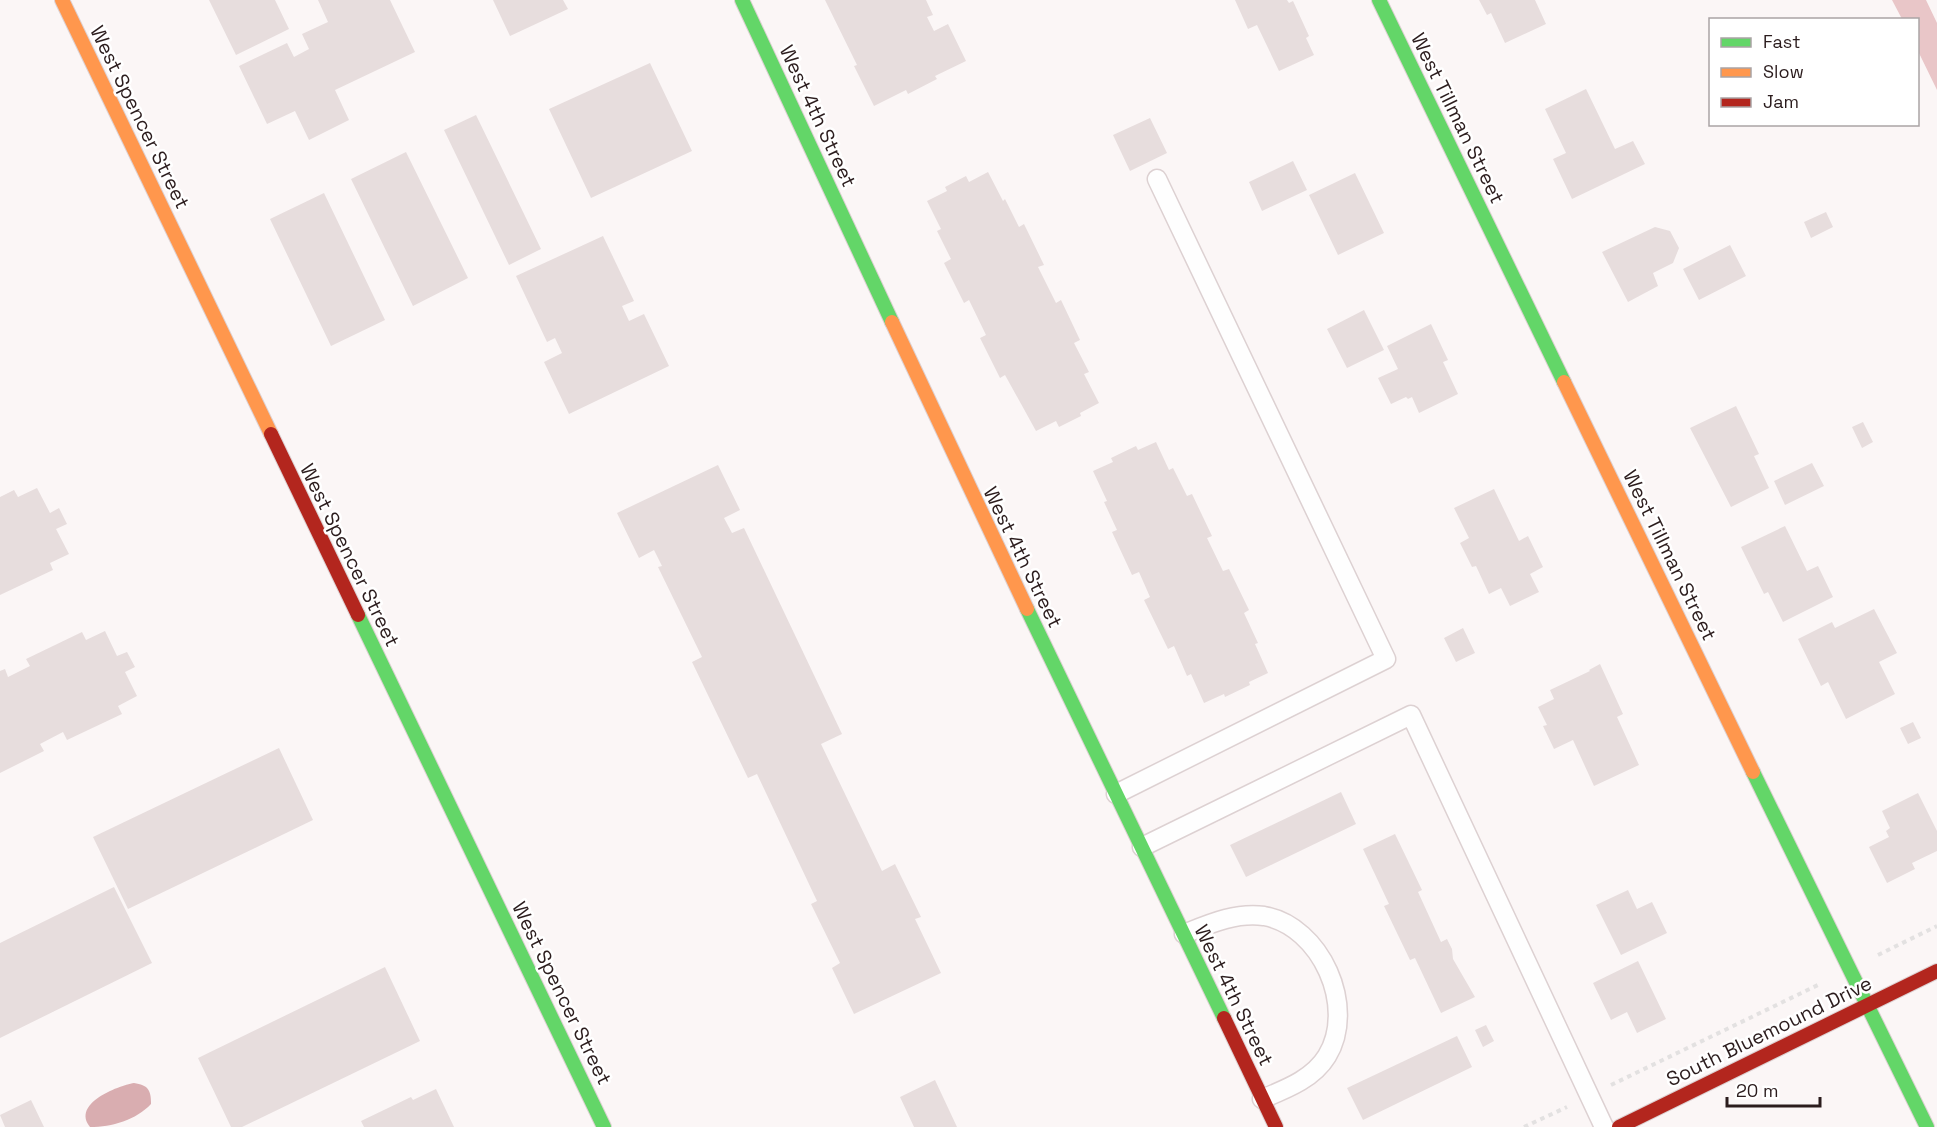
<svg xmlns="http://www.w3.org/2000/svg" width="1937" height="1127" font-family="'Space Grotesk',sans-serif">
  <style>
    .forest { fill: #e9c6c8 }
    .water { fill: #d9adb0 }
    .building { fill: #e7dddd }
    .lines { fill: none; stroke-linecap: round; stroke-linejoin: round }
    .lane-casing { stroke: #ddd1d2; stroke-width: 21 }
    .fast-casing { stroke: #ddd1d2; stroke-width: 16 }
    .slow-casing { stroke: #ddd1d2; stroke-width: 16 }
    .jam-casing { stroke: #ddd1d2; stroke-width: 16 }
    .path { stroke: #e3e1e1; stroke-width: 4; stroke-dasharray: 4.5 4.5; stroke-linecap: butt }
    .lane { stroke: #fefefe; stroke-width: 18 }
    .fast { stroke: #63d668; stroke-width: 14 }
    .slow { stroke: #ff974d; stroke-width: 14 }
    .jam { stroke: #b3261e; stroke-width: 14 }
    .labels { text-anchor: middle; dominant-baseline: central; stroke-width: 5; stroke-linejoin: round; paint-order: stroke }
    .street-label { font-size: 20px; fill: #2b1c1d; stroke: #fff }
  </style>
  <rect width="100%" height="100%" fill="#fbf6f6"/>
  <!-- forest -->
  <path class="forest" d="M1892 0H1926L1937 23V90L1918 51V20L1902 19Z"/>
  <!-- water -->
  <path class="water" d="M134 1083C148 1085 151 1090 151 1104 136 1120 112 1127 90 1127 71 1104 117 1086 134 1083Z"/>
  <!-- building -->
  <path class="building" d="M209 0H275L289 29 236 55Z
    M318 0H390L415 52 335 90 349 120 309 140 295 111 267 124 239 66 287 43 294 57 309 49 302 34 328 22Z
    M493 0H563L568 9 510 36Z
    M825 0H926L933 15 927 17 934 31 948 24 966 61 935 76 937 79 908 94 906 90 874 106 854 66 857 65Z
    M1235 0H1287L1289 3 1293 1 1309 36 1306 38 1314 55 1279 71 1257 25 1248 29Z
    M1479 0H1535L1546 24 1505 43 1491 13 1487 15Z
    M650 63 692 151 591 198 549 109Z
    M1586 89 1615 149 1633 141 1645 164 1572 199 1553 159 1566 153 1545 109Z
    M476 115 541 249 509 265 444 130Z
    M1150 118 1167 153 1130 171 1113 135Z
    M406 152 468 278 413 306 351 179Z
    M1293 161 1307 190 1262 211 1249 182Z
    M988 172 1003 201 1005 199 1019 227 1024 224 1044 265 1038 267 1056 303 1061 300 1080 340 1074 343 1089 372 1084 374 1099 403 1080 413 1081 416 1059 427 1056 421 1036 431 1005 375 1000 378 980 338 986 335 969 300 964 303 944 263 951 259 937 231 941 229 927 201 947 191 945 187 966 176 969 182Z
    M1355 173 1384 233 1338 255 1309 195Z
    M324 193 385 320 331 346 270 219Z
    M1826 212 1833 227 1811 238 1804 222Z
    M1655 227 1670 231 1679 248 1673 263 1653 273 1658 286 1628 302 1602 252Z
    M603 236 634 301 622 306 629 321 644 314 669 366 569 414 544 362 562 353 555 338 547 342 516 276Z
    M1730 245 1746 276 1699 300 1683 269Z
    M1364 310 1384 350 1347 368 1327 329Z
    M1431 324 1448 360 1443 362 1458 394 1419 413 1412 397 1408 399 1406 397 1391 404 1378 378 1398 369 1387 346Z
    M1736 406 1759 454 1754 456 1769 488 1731 507 1690 428Z
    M1863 422 1873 442 1862 448 1852 427Z
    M1156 442 1169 470 1173 468 1187 496 1192 494 1212 536 1207 538 1223 571 1229 569 1249 610 1244 613 1258 643 1255 644 1268 673 1249 682 1250 685 1225 697 1224 694 1204 703 1191 674 1187 676 1174 646 1168 649 1144 600 1150 597 1139 572 1132 575 1112 532 1117 530 1104 502 1107 501 1093 471 1113 462 1111 458 1136 446 1138 450Z
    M1812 463 1824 486 1785 505 1774 481Z
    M718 465 740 510 724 518 732 533 744 528 842 734 821 744 882 871 895 864 921 917 915 919 941 973 854 1014 832 968 840 963 811 904 817 901 757 774 748 778 692 662 702 657 658 567 662 566 654 550 639 558 617 513Z
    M37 488 50 513 59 508 67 524 56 529 69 554 50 563 53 570 0 595V497L14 490 18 497Z
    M1494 489 1519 541 1528 536 1543 567 1530 574 1539 592 1510 606 1501 588 1489 594 1476 566 1472 567 1460 543 1469 538 1454 508Z
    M1785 526 1807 571 1818 566 1833 597 1783 622 1768 592 1764 594 1741 547Z
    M1874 609 1897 653 1879 662 1895 694 1846 719 1828 682 1821 686 1798 639 1832 622 1835 628Z
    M1463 628 1475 653 1456 662 1444 638Z
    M105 631 117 656 127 652 135 667 125 672 137 696 118 706 122 714 67 740 63 732 40 744 44 751 0 773V671L5 669 8 677 30 666 26 659 82 632 86 640Z
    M1600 664 1623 714 1617 717 1639 765 1594 786 1573 740 1554 749 1543 726 1547 725 1538 707 1554 699 1550 690 1590 671 1589 670Z
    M1913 722 1921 738 1908 744 1900 728Z
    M279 748 313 820 128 909 93 837Z
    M1341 792 1356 824 1246 877 1230 845Z
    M1918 793 1937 831V851L1912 863 1915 869 1887 883 1869 847 1889 837 1886 831 1890 828 1882 811Z
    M1395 834 1422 890 1418 892 1441 942 1447 939 1452 949 1453 959 1475 997 1441 1013 1415 958 1410 960 1384 906 1389 904 1363 849Z
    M114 887 152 963 0 1038V943Z
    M1628 890 1637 909 1652 902 1667 933 1621 955 1596 905Z
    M1638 961 1666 1019 1637 1033 1627 1012 1611 1020 1593 983Z
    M385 967 420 1041 242 1127H231L198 1058Z
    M1486 1025 1494 1041 1483 1047 1475 1030Z
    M1457 1036 1472 1067 1363 1120 1347 1088Z
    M935 1080 957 1127H914L900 1097Z
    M436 1089 454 1127H364L361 1121 411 1097 413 1100Z
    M31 1100 44 1127H5L0 1115Z"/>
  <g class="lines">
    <defs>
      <path id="lane" d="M1116 794 1386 659 1157 179
        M1142 847 1411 715 1604 1127
        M1184 934C1209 924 1236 912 1264 916 1321 926 1357 1007 1327 1056 1313 1079 1286 1089 1262 1099"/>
      <path id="fast" d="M742 0 892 322
        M1379 0 1564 382
        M1027 609 1224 1018
        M358 615 604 1127
        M1753 772 1927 1127"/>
      <path id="slow" d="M62 0 271 434
        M892 322 1027 609
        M1564 382 1753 772"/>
      <path id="jam" d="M271 434 358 615
        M1224 1018 1276 1127
        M1619 1127 1937 971"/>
    </defs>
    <!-- lane casing -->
    <use href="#lane" class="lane-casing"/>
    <!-- fast casing -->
    <use href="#fast" class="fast-casing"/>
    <!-- slow casing -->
    <use href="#slow" class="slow-casing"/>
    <!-- jam casing -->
    <use href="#jam" class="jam-casing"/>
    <!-- path -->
    <path class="path" d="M1878 955 1937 926
      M1611 1085 1820 984
      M1524 1127 1567 1107"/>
    <!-- lane -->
    <use href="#lane" class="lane"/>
    <!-- fast -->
    <use href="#fast" class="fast"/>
    <!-- slow -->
    <use href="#slow" class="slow"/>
    <!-- jam -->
    <use href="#jam" class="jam"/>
  </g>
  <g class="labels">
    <!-- street labels -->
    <g class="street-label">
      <text transform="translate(818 116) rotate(65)">West 4th Street</text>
      <text transform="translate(140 117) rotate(64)">West Spencer Street</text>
      <text transform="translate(1458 118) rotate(64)">West Tillman Street</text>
      <text transform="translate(350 555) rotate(64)">West Spencer Street</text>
      <text transform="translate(1670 555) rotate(64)">West Tillman Street</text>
      <text transform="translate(1023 557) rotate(64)">West 4th Street</text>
      <text transform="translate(562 993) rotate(64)">West Spencer Street</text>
      <text transform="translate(1234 995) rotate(64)">West 4th Street</text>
      <text transform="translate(1769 1031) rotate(-26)">South Bluemound Drive</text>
    </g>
  </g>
  <!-- legend -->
  <rect x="1709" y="18" width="210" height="108" fill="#ffffff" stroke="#aaa4a5" stroke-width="1.5"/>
  <rect x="1721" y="38" width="30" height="9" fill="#63d668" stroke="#aaa4a5" stroke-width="1.5"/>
  <text x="1763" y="48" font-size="18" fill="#2b1c1d">Fast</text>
  <rect x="1721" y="68" width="30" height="9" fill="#ff974d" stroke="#aaa4a5" stroke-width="1.5"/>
  <text x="1763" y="78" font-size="18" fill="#2b1c1d">Slow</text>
  <rect x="1721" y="98" width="30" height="9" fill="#b3261e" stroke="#aaa4a5" stroke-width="1.5"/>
  <text x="1763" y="108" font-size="18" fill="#2b1c1d">Jam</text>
  <!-- scale -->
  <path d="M1727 1097v9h93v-9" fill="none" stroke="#2b1c1d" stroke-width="3"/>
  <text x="1736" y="1097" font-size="18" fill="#2b1c1d" stroke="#ffffff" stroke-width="4.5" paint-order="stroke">20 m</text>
</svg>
